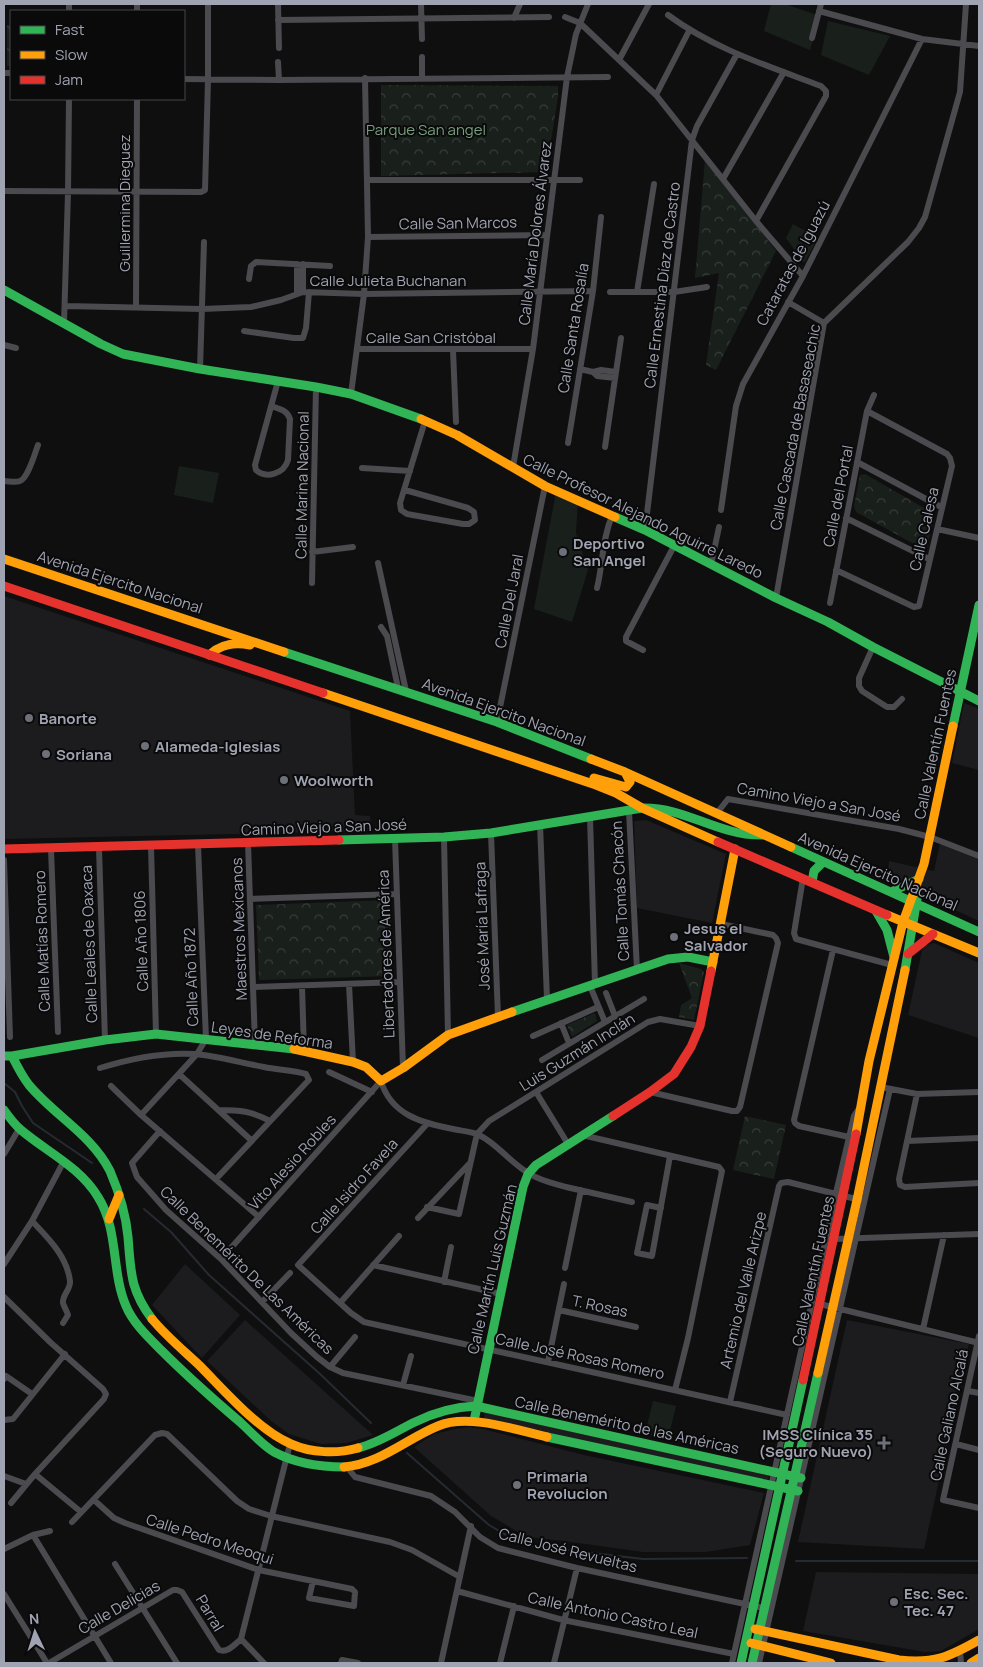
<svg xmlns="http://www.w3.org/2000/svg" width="983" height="1667" font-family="Manrope,sans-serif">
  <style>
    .built { fill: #1c1c1e }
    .grass { fill: #19201b }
    .park { fill: url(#park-crowns) }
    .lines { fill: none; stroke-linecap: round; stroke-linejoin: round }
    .stream { stroke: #262b32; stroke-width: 2 }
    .street { stroke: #4a4a4f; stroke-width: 6 }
    .fast { stroke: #30b455; stroke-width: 9 }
    .slow { stroke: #ff9f0a; stroke-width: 9 }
    .jam { stroke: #e5322d; stroke-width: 9 }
    .poi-dot { fill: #6d6f79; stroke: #0a0a0b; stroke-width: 2 }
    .labels { text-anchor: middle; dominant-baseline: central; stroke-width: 4; stroke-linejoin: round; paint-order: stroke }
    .park-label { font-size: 15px; fill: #779c7e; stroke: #0a0a0b }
    .street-label { font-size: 15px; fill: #a0a3b1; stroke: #0a0a0b }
    .poi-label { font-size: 15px; font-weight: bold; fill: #a0a3b1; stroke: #0a0a0b; text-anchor: start }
  </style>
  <defs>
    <pattern id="park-crowns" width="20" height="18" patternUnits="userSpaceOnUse" patternTransform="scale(1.25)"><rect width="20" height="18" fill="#19201b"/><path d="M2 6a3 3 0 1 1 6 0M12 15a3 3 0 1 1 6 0" fill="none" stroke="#373d3a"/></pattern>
  </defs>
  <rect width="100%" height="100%" fill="#0f0f10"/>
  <!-- built -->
  <path class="built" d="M4 596 350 711 355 815 370 816 371 831 4 839Z
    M964 703 979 709V770L952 763Z
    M646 820 726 854 712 923 637 908 634 821Z
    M941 839 979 855V921L925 896 887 876 889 861 934 871Z
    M934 943 979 963V1038L908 1015 923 946Z
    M185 1264 240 1315 202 1358 152 1305Z
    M245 1320 304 1373 373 1435 346 1443 321 1444 289 1434 271 1421 207 1361Z
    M847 1320 969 1344 924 1549 798 1542Z
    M485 1411 769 1476 767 1483 484 1418Z
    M470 1427 483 1429 584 1455 764 1493 750 1545 706 1552H643L564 1541 527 1537 491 1516 414 1447 434 1434 455 1429Z
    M816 1572 979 1574V1629L941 1651 925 1652 803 1631Z"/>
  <!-- grass -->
  <path class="grass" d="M771 4H785L820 16 810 50 764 31Z
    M828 21 890 36 869 75 821 55Z
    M793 224 818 238 804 263 786 238Z
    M179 466 219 473 213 503 174 495Z
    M556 492 578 498 576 533 588 570 572 622 534 609Z
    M653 1401 676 1406 668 1439 645 1434Z"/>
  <!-- park -->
  <path class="park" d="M7 25H11V66H7Z
    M381 85 558 86V97L546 172 381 176Z
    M705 160 776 251 716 370 706 365 719 273 695 278Z
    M865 474 931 512 934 516 927 547 923 549 856 512 854 506 860 475Z
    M390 900 392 976 259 980 256 905Z
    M679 963 701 969 704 972 694 1020 679 1017 681 1005 692 998Z
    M595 1013 597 1021 572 1037 567 1025Z
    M745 1116 786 1125 774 1179 733 1170Z"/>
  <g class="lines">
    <!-- stream -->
    <path class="stream" d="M4 1083 15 1092 22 1106 33 1123 92 1163
      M144 1209 171 1232 209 1275 319 1373 371 1423
      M407 1453 489 1525 513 1539 533 1546 643 1559 747 1558
      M796 1561H979"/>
    <!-- street -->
    <path class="street" d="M278 4 279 48
      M421 4 422 39
      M69 11V4
      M137 11V4
      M819 11 922 39 979 46
      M668 15C714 49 768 66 821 86L826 91V96L756 221
      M565 17 580 23 656 95 756 221 803 276
      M514 18 520 4
      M278 20 549 17
      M812 38 821 4
      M422 57V78
      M619 60 649 4
      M278 62 279 80
      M4 73H11
      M184 79 279 80 608 77
      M656 95 689 31
      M723 179 784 72
      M368 180H580
      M4 191 201 192 205 190 208 80V4
      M368 237 547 235
      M297 264V294
      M303 264V292
      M249 279 251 266 256 262 330 266
      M610 292H674L707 287
      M637 292 654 184
      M788 302 824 323
      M66 306 202 309 251 307 281 300 303 292 364 294 593 291
      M136 307 137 99
      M64 323 68 193 69 99
      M244 331 294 338H303L306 328 309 292
      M4 345 16 348
      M358 349H533
      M453 350 456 422
      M200 369 204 242
      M580 369 593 372 597 376 615 378
      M593 372 601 370 616 372
      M351 394 364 294 368 237 365 78
      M271 406C280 409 287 410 290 419L288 460C284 474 266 479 256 470L255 465 278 381
      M568 443 593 291 601 217
      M605 447 621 338
      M857 462 941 507
      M513 467 533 349 567 77 576 34 588 4
      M362 468 410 471
      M4 481C9 481 15 483 20 481 28 478 35 453 38 445
      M405 490 468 508 474 512 475 520 469 524H463L407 514 401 510 400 503 425 421
      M721 510 736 406 743 384 803 276 922 39
      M846 518 929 559
      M937 529 979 538
      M645 530 692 140 697 126 737 54
      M312 552 353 547
      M378 563 406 691
      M711 565 719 527
      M836 570 914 607 919 606 952 466 950 458 947 454 867 411
      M312 583 316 387
      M597 588C603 564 602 539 612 516
      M776 598 824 323 908 242 919 228 925 217 960 92 966 4
      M830 603 867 411 874 395
      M381 627 387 636 398 688
      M873 647 859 678V686L862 691 887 707H894L902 699
      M643 650 626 641V637L674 546
      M497 722 545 486
      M629 811 637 970
      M717 813 728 799 899 829 930 837 979 856
      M590 817 595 984
      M540 824 547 999
      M491 833 498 1017
      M444 837 448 1035
      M395 839 403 1068
      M248 843 255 1044
      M151 846 156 1034
      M99 848 105 1040
      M51 849 58 1032
      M4 860 10 1037
      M803 878 794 933 796 939 892 965
      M250 899 397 894
      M833 950 794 1120 795 1123 799 1126 849 1137
      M349 984 353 1062
      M302 986 304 1050
      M590 986 605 1022
      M253 987 400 982
      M606 993 615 1016
      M561 1023 569 1043
      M533 1036 598 1007
      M542 1060 644 999
      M100 1068C132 1058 162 1052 195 1054 218 1056 242 1063 264 1067 278 1070 292 1070 306 1074L309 1080 306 1083 216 1179
      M329 1072 372 1092
      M179 1074 252 1141
      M381 1081C391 1115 422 1123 453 1129 461 1131 471 1131 479 1135 498 1144 511 1164 530 1174 541 1181 553 1183 566 1187 588 1192 610 1197 632 1202
      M111 1086 141 1115 259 1217
      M886 1088 917 1094 979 1092
      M536 1092 568 1144
      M650 1092 732 1111H737L740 1107 778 943 776 938 773 935 721 924
      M917 1094 899 1179 900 1185 905 1187 979 1183
      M219 1110C240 1110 251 1111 270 1121
      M141 1115 197 1054 206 1039 198 845
      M427 1124 298 1265 351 1313 364 1322 787 1415
      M160 1131 132 1163 137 1177 166 1210 221 1259 291 1333 317 1357 330 1367 343 1373 478 1401
      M582 1135 719 1167 722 1171 688 1338 675 1390
      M907 1141 979 1138
      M4 1154 19 1129
      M427 1207 459 1214 477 1134 489 1121 648 1022 660 1019 700 1026
      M661 1208 647 1205 637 1253 652 1256 670 1156
      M418 1218 469 1164
      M32 1221C48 1238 67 1256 70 1281 71 1289 62 1295 63 1303 64 1307 67 1311 68 1315L63 1323
      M834 1239 979 1234
      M221 1259 381 1081
      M4 1264 32 1221 64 1161
      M373 1265 501 1294
      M565 1268 581 1190
      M444 1282 451 1247
      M4 1297 50 1342 103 1389 106 1394 104 1399 35 1474 11 1503
      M262 1302 290 1273
      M340 1303 399 1236
      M820 1304 979 1343
      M559 1310 636 1327
      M923 1329 944 1235
      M979 1336 943 1500 979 1508
      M548 1362 564 1284
      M330 1367 355 1337
      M4 1379 6 1376 32 1394
      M403 1385 411 1356
      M968 1391 979 1393
      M730 1402 779 1186 781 1183 788 1182 860 1200
      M4 1420 13 1419 65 1354
      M956 1444 979 1450
      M347 1467 355 1477 431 1496 455 1512 480 1537 498 1548 577 1568 768 1609
      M35 1474 81 1512
      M4 1476 26 1484
      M94 1500 114 1518 125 1523 259 1570 352 1589 355 1592 354 1606 309 1598 313 1581
      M72 1522 155 1435 162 1433 167 1434 237 1501 249 1509 271 1516 390 1542 412 1550 460 1577
      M33 1535 111 1663
      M4 1549 33 1535 50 1531
      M115 1564 177 1663
      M457 1591 563 1620 734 1654
      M4 1594 47 1663
      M241 1639 290 1444
      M241 1639 264 1663
      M960 1651 961 1663
      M49 1663 173 1590H177L182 1592 219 1650C228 1653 234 1645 241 1639
      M341 1663 342 1660 358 1663
      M441 1663 471 1526
      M500 1663 514 1606
      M554 1663 577 1568
      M732 1663 836 1193 854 1116 858 1110
      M759 1663 890 1089"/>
    <!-- fast -->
    <path class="fast" d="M4 290 101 344 123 354 200 369 316 387 351 394 421 419
      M615 517 645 530 776 598 828 622 873 647 979 701
      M284 652 497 722 591 759
      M953 726 979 605
      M644 808C677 808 700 823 731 831 741 834 751 835 762 835
      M339 840 444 837 491 833 642 808
      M791 847 979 932
      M812 882 814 871 823 862
      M891 892 919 879
      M876 911 887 930 894 957
      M905 970 917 899
      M512 1012 668 959 688 957 713 962
      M4 1056H12L105 1040 156 1034 294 1049
      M12 1056C17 1066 22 1076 29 1085 55 1116 92 1135 110 1171 119 1192 126 1215 128 1237 131 1272 130 1290 152 1319
      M4 1110C9 1117 14 1124 21 1130 47 1152 80 1167 98 1197 119 1230 111 1271 126 1306 133 1323 148 1337 161 1350 186 1375 213 1399 240 1422 251 1432 261 1444 274 1452 295 1463 321 1467 344 1467
      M474 1421 523 1187 528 1174 536 1165 613 1116
      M547 1437 798 1491
      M358 1448C379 1443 396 1431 415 1422 435 1412 454 1407 476 1406L801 1478
      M741 1663 803 1380
      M752 1663 818 1373"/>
    <!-- slow -->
    <path class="slow" d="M421 419 457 435 545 486 615 517
      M4 559 284 652
      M209 655C221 644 234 642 250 645
      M323 693 596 785 616 793 642 808 718 842
      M591 759 625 772 791 847
      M594 778 626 787 630 782 625 772
      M887 915 979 953
      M711 971 735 849
      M294 1049 353 1062 366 1067 381 1081 403 1068 448 1035 512 1012
      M856 1134 869 1061 903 922 924 864 953 726
      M109 1219 119 1195
      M152 1319C166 1336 183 1350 199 1365 224 1390 258 1430 291 1444 311 1453 337 1454 358 1448
      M818 1373 857 1200 905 970
      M344 1467C380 1464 406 1439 438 1426 468 1413 516 1430 547 1437
      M755 1629 899 1660C934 1664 949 1657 979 1640
      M751 1643 831 1663
      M971 1663 979 1658"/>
    <!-- jam -->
    <path class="jam" d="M4 586 323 693
      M718 842 887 915
      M4 849 339 840
      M908 954 933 934
      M613 1116 650 1092 674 1074 691 1047 700 1026 711 971
      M803 1380 856 1134"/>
  </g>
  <!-- markers -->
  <g class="poi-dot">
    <circle cx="563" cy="552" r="5"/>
    <circle cx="29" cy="718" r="5"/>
    <circle cx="145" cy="746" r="5"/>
    <circle cx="46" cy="754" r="5"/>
    <circle cx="284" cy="780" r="5"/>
    <circle cx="674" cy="937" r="5"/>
    <path d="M881.5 1435.5h5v5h5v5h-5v5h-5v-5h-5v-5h5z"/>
    <circle cx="517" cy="1485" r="5"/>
    <circle cx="894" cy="1602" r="5"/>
  </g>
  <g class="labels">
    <!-- park labels -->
    <g class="park-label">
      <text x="426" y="129">Parque San angel</text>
    </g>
    <!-- street labels -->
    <g class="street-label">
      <text transform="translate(124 203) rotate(-90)">Guillermina Dieguez</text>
      <text transform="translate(458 223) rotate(-1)">Calle San Marcos</text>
      <text transform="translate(535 233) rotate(-83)">Calle María Dolores Álvarez</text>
      <text transform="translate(793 263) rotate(-62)">Cataratas de Iguazú</text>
      <text x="388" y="280">Calle Julieta Buchanan</text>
      <text transform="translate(662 285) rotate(-83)">Calle Ernestina Díaz de Castro</text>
      <text transform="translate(573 328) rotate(-81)">Calle Santa Rosalía</text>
      <text x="431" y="337">Calle San Cristóbal</text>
      <text transform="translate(795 427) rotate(-79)">Calle Cascada de Basaseachic</text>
      <text transform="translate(302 485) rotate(-89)">Calle Marina Nacional</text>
      <text transform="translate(838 496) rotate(-79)">Calle del Portal</text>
      <text transform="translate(643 516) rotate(26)">Calle Profesor Alejando Aguirre Laredo</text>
      <text transform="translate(924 529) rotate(-77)">Calle Calesa</text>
      <text transform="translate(120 582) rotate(18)">Avenida Ejercito Nacional</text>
      <text transform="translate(509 601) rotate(-79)">Calle Del Jaral</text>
      <text transform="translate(504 712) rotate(20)">Avenida Ejercito Nacional</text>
      <text transform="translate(935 744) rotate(-78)">Calle Valentín Fuentes</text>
      <text transform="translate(819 802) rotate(10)">Camino Viejo a San José</text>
      <text transform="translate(324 827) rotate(-2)">Camino Viejo a San José</text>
      <text transform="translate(878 871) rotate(24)">Avenida Ejercito Nacional</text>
      <text transform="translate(620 891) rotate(-93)">Calle Tomás Chacón</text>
      <text transform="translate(482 926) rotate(-92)">José María Lafraga</text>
      <text transform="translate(239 929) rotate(-92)">Maestros Mexicanos</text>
      <text transform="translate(42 941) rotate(-92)">Calle Matías Romero</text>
      <text transform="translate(141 941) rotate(-92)">Calle Año 1806</text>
      <text transform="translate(89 944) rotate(-92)">Calle Leales de Oaxaca</text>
      <text transform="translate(386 954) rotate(-92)">Libertadores de América</text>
      <text transform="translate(191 977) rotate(-92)">Calle Año 1872</text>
      <text transform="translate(272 1035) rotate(8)">Leyes de Reforma</text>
      <text transform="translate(577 1052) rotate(-32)">Luis Guzmán Inclán</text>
      <text transform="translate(292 1162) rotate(-48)">Vito Alesio Robles</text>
      <text transform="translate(354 1186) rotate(-48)">Calle Isidro Favela</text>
      <text transform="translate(492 1269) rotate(-77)">Calle Martín Luis Guzmán</text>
      <text transform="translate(247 1270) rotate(44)">Calle Benemérito De Las Américas</text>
      <text transform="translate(813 1271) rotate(-78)">Calle Valentín Fuentes</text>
      <text transform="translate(743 1290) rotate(-77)">Artemio del Valle Arizpe</text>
      <text transform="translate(600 1306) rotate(12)">T. Rosas</text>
      <text transform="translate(580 1356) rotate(12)">Calle José Rosas Romero</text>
      <text transform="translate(949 1415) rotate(-78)">Calle Galiano Alcalá</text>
      <text transform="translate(627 1425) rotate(12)">Calle Benemérito de las Américas</text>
      <text transform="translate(210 1539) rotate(18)">Calle Pedro Meoqui</text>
      <text transform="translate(568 1550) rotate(14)">Calle José Revueltas</text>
      <text transform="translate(119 1607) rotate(-30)">Calle Delicias</text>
      <text transform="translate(210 1613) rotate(59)">Parral</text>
      <text transform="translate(613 1615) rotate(12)">Calle Antonio Castro Leal</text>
    </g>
    <!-- poi labels -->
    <g class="poi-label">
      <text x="573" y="543">Deportivo<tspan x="573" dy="17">San Angel</tspan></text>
      <text x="39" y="718">Banorte</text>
      <text x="155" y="746">Alameda-Iglesias</text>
      <text x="56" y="754">Soriana</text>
      <text x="294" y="780">Woolworth</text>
      <text x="684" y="928">Jesus el<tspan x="684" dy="17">Salvador</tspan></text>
      <text x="873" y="1434" text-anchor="end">IMSS Clínica 35<tspan x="873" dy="17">(Seguro Nuevo)</tspan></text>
      <text x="527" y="1476">Primaria<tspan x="527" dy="17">Revolucion</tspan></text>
      <text x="904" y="1593">Esc. Sec.<tspan x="904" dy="17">Tec. 47</tspan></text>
    </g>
  </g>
  <!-- border -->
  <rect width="983" height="1667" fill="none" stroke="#a0a3b1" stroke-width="10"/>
  <!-- legend -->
  <rect x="10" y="10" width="175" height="90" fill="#0a0a0b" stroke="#46474d"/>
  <rect x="20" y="26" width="25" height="8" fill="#30b455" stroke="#46474d"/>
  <text x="55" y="35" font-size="15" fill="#a0a3b1">Fast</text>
  <rect x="20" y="51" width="25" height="8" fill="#ff9f0a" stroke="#46474d"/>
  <text x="55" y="60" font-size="15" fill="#a0a3b1">Slow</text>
  <rect x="20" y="76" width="25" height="8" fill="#e5322d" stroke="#46474d"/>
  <text x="55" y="85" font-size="15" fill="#a0a3b1">Jam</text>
  <!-- north arrow -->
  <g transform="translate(35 1632) rotate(356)" stroke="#0a0a0b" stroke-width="4" paint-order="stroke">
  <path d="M0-4L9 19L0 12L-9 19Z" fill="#a0a3b1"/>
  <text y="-8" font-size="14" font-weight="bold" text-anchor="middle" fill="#a0a3b1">N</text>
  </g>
</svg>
